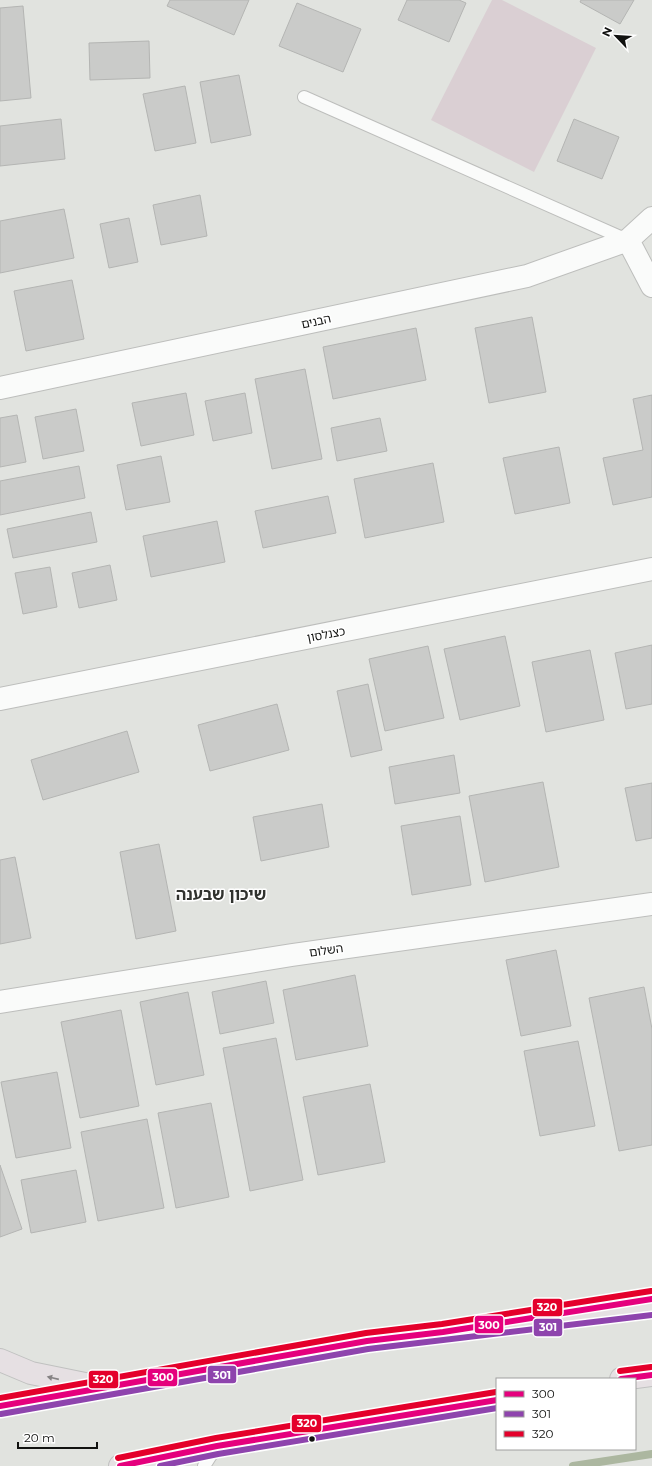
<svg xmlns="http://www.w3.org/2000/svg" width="652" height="1466" font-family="Montserrat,'Noto Sans Hebrew',sans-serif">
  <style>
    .green { fill: #dacfd3 }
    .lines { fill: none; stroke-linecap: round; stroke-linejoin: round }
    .stream { stroke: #acb7a0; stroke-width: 8 }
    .building { fill: #cacbc9; stroke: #b4b5b3 }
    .service-casing { stroke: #bdbebc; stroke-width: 14 }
    .minor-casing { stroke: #bdbebc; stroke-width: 24 }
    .tertiary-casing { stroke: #bdbebc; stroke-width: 24 }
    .trunk-casing { stroke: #c0c1c0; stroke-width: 24 }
    .service { stroke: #fafbfa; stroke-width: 12 }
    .minor { stroke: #fafbfa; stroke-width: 22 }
    .tertiary { stroke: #fafbfa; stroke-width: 22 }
    .trunk { stroke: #e6e0e3; stroke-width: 22 }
    .bus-1-casing { stroke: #fff; stroke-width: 9 }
    .bus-2-casing { stroke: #fff; stroke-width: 9 }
    .bus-3-casing { stroke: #fff; stroke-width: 9 }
    .bus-1 { stroke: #e5007d; stroke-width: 6 }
    .bus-2 { stroke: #8e44ad; stroke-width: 6 }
    .bus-3 { stroke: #e4002b; stroke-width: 6 }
    .oneway { fill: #868384 }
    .bus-dot { fill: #111210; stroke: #fff; stroke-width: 1.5 }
    .labels { text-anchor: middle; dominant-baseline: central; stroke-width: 3; stroke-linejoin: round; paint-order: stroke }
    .street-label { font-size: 12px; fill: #111210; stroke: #fff }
    .district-label { font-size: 16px; font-weight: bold; fill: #30322e; stroke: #fff }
    .line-badge { stroke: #fff; stroke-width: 1.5 }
    .badge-label { font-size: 11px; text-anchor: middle; font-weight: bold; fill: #fff }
  </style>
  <rect width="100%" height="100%" fill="#e1e3df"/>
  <!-- green -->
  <path class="green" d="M492 0H502L596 48 534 172 431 120Z"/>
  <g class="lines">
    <!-- stream -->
    <path class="stream" d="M573 1466 652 1454"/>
  </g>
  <!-- building -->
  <path class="building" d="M170 0H249L234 35 167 6Z
    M407 0H459L466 3 449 42 398 20Z
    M581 0H634L620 24 580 2Z
    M297 3 361 29 343 72 279 46Z
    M23 6 31 98 0 101V8Z
    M149 41 150 78 90 80 89 43Z
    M239 75 251 135 211 143 200 82Z
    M185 86 196 143 155 151 143 94Z
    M61 119 65 159 0 166V126Z
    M574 119 619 137 602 179 557 161Z
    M200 195 207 236 161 245 153 205Z
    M64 209 74 258 0 273V221Z
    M129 218 138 262 109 268 100 224Z
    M72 280 84 339 26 351 14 291Z
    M532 317 546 392 489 403 475 328Z
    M416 328 426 380 333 399 323 347Z
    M305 369 322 459 272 469 255 379Z
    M186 393 194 435 141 446 132 403Z
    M245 393 252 433 213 441 205 401Z
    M652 395V497L613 505 603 458 643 450 633 399Z
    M76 409 84 451 43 459 35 417Z
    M17 415 26 462 0 467V418Z
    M380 418 387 451 337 461 331 428Z
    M559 447 570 503 515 514 503 458Z
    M161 456 170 502 126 510 117 465Z
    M433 463 444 522 365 538 354 479Z
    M79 466 85 498 0 515V481Z
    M328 496 336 533 263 548 255 511Z
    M91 512 97 542 13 558 7 529Z
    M217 521 225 562 151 577 143 536Z
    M110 565 117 600 79 608 72 573Z
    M50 567 57 607 23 614 15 573Z
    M505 636 520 706 460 720 444 649Z
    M652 645V704L626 709 615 653Z
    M428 646 444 718 385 731 369 659Z
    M590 650 604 720 546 732 532 662Z
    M368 684 382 750 351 757 337 691Z
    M277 704 289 750 210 771 198 725Z
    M127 731 139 772 43 800 31 760Z
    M454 755 460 793 395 804 389 767Z
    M543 782 559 867 485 882 469 796Z
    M652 783V838L636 841 625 788Z
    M322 804 329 847 261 861 253 817Z
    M460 816 471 885 412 895 401 826Z
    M159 844 176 931 136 939 120 852Z
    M15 857 31 938 0 944V860Z
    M556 950 571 1026 521 1036 506 960Z
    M355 975 368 1046 296 1060 283 990Z
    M266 981 274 1023 220 1034 212 992Z
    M644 987 652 1029V1145L619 1151 589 998Z
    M188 992 204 1075 156 1085 140 1002Z
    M121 1010 139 1106 80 1118 61 1022Z
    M276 1038 303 1180 250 1191 223 1048Z
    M578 1041 595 1126 540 1136 524 1051Z
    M57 1072 71 1148 16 1158 1 1082Z
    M370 1084 385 1162 318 1175 303 1097Z
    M211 1103 229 1197 176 1208 158 1113Z
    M147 1119 164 1208 98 1221 81 1132Z
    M0 1165 22 1229 0 1237Z
    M76 1170 86 1222 31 1233 21 1180Z"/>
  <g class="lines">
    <defs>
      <path id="service" d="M304 97 627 240
        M204 1466 217 1446"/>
      <path id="minor" d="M628 240 652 286
        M0 388 527 276 628 240 652 218
        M0 1002 292 955 652 904"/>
      <path id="tertiary" d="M0 699 652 569"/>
      <path id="trunk" d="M0 1360 31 1373 90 1385
        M621 1379 652 1375
        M0 1406 367 1341 652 1307
        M120 1466 217 1446 497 1400"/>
    </defs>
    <!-- service casing -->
    <use href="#service" class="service-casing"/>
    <!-- minor casing -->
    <use href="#minor" class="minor-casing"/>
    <!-- tertiary casing -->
    <use href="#tertiary" class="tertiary-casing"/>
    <!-- trunk casing -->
    <use href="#trunk" class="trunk-casing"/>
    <!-- service -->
    <use href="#service" class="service"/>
    <!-- minor -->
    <use href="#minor" class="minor"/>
    <!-- tertiary -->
    <use href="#tertiary" class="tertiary"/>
    <!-- trunk -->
    <use href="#trunk" class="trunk"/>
    <defs>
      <path id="bus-1" d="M621 1379 652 1375
        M0 1406 367 1341 443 1332 652 1299
        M120 1466 217 1446 497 1400"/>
      <path id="bus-2" d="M1 1414 368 1349 652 1315
        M160 1466 218 1454 497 1408"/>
      <path id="bus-3" d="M620 1371 651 1367
        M0 1398 366 1333 442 1324 651 1291
        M118 1458 216 1438 496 1392"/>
    </defs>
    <!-- bus-1 casing -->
    <use href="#bus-1" class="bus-1-casing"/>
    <!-- bus-2 casing -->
    <use href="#bus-2" class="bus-2-casing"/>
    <!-- bus-3 casing -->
    <use href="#bus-3" class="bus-3-casing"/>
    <!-- bus-1 -->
    <use href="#bus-1" class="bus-1"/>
    <!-- bus-2 -->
    <use href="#bus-2" class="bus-2"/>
    <!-- bus-3 -->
    <use href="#bus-3" class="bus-3"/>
  </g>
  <!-- one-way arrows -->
  <defs><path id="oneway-solid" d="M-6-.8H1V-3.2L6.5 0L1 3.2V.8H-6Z"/></defs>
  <use class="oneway" href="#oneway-solid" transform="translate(53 1378) rotate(-167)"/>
  <!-- markers -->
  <circle class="bus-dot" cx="312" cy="1439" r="3.5"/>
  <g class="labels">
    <!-- street labels -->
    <g class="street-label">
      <text transform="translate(316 321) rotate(-12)">הבנים</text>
      <text transform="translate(326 634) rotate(-11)">כצנלסון</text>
      <text transform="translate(326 950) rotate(-8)">השלום</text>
    </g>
    <!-- district labels -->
    <g class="district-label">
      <text x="221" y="894">שיכון שבענה</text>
    </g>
  </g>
  <g class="line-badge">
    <rect x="532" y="1298" width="31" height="19" rx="4" fill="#e4002b"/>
    <rect x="474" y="1315" width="30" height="19" rx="4" fill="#e5007d"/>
    <rect x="533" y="1318" width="30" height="19" rx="4" fill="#8e44ad"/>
    <rect x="207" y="1365" width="30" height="19" rx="4" fill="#8e44ad"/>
    <rect x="147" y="1368" width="31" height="19" rx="4" fill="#e5007d"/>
    <rect x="88" y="1370" width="31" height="19" rx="4" fill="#e4002b"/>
    <rect x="291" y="1414" width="31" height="19" rx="4" fill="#e4002b"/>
  </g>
  <g class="badge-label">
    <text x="547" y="1311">320</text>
    <text x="489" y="1329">300</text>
    <text x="548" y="1331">301</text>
    <text x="222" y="1379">301</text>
    <text x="163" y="1381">300</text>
    <text x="103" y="1383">320</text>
    <text x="307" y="1427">320</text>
  </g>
  <!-- legend -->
  <rect x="496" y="1378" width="140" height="72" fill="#ffffff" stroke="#a0a09f"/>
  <rect x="504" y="1391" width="20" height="6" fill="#e5007d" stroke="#a0a09f"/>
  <text x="532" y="1398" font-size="12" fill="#111210">300</text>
  <rect x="504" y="1411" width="20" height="6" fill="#8e44ad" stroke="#a0a09f"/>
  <text x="532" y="1418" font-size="12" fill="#111210">301</text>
  <rect x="504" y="1431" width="20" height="6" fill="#e4002b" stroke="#a0a09f"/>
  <text x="532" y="1438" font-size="12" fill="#111210">320</text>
  <!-- north arrow -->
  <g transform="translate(616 36) rotate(295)" stroke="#ffffff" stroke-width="3" paint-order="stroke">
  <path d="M0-3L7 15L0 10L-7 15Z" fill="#111210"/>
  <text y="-6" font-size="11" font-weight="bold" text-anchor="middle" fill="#111210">N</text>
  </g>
  <!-- scale -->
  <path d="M18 1442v6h79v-6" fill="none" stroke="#111210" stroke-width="2"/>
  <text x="24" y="1442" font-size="12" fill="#111210" stroke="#ffffff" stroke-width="3" paint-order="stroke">20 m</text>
</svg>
